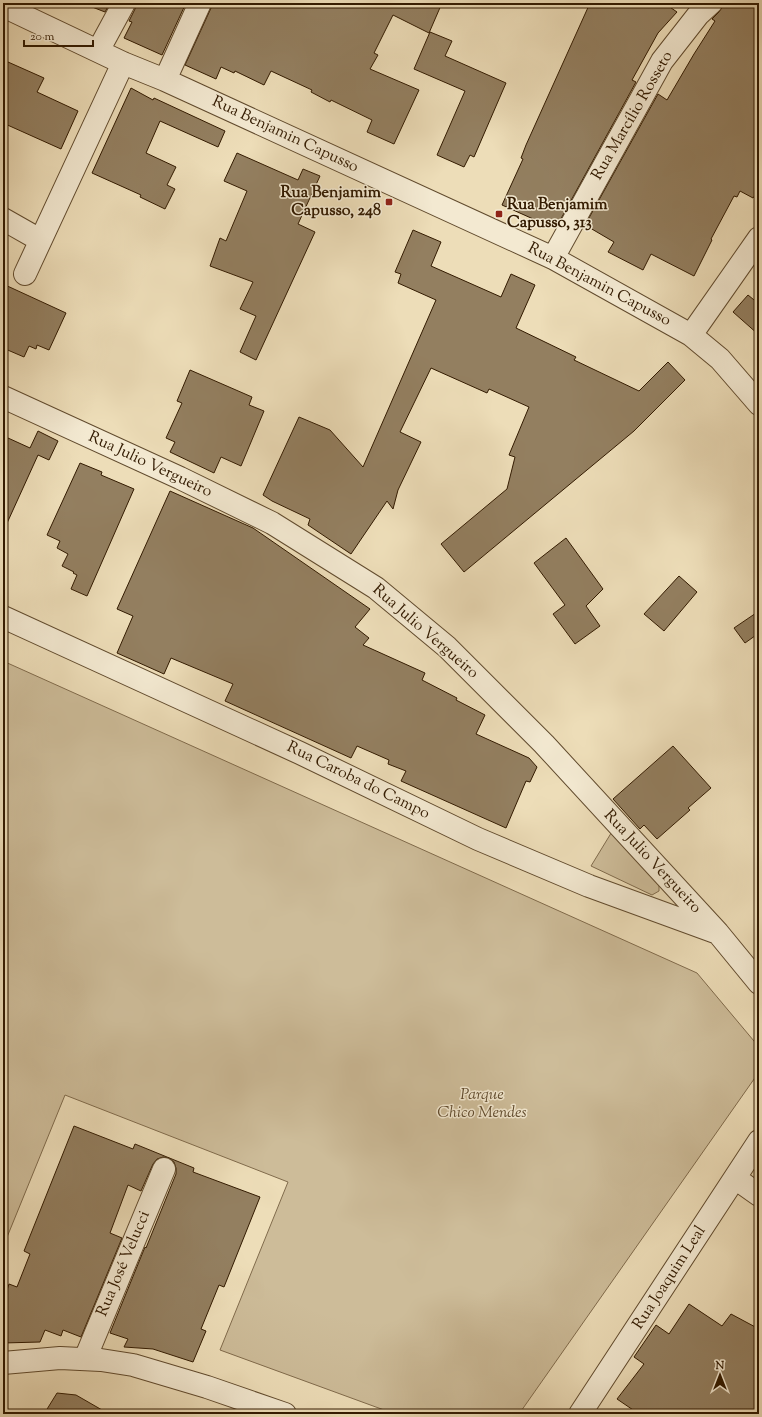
<svg xmlns="http://www.w3.org/2000/svg" width="762" height="1417" font-family="'Sorts Mill Goudy',serif">
  <style>
    .green { fill: #cdbc99; stroke: #806b4c }
    .building { fill: #937f60; stroke: #321a00 }
    .lines { fill: none; stroke-linecap: round; stroke-linejoin: round }
    .minor-casing { stroke: #614b2e; stroke-width: 24 }
    .minor { stroke: #f3e9d1; stroke-width: 22 }
    .poi-dot { fill: #8f2418; stroke: #f3e9d1; stroke-width: 1.5 }
    .labels { text-anchor: middle; dominant-baseline: central; stroke-width: 3; stroke-linejoin: round; paint-order: stroke }
    .street-label { font-size: 16px; fill: #321a00; stroke: #f3e9d1 }
    .poi-label { font-size: 16px; font-weight: bold; fill: #321a00; stroke: #f3e9d1; text-anchor: end }
    .park-label { font-size: 16px; font-style: italic; fill: #604b2e; stroke: #f3e9d1 }
  </style>
  <rect width="100%" height="100%" fill="#edddb8"/>
  <filter id="stains"><feTurbulence type="fractalNoise" baseFrequency=".005" numOctaves="4"/><feColorMatrix values="0 0 0 0 .2 0 0 0 0 .09 0 0 0 0 .02 0 0 0 .5 -.17"/></filter>
  <radialGradient id="worn" r=".72"><stop offset=".6" stop-color="#630" stop-opacity="0"/><stop offset="1" stop-color="#630" stop-opacity=".3"/></radialGradient>
  <!-- green -->
  <path class="green" d="M3 661 697 973 759 1047V1072L519 1414H395L220 1350 288 1182 65 1095 3 1247Z
    M613 830 659 884V891L652 895 591 866Z"/>
  <!-- building -->
  <path class="building" d="M87 3H110L105 12 87 5Z
    M136 3H186L162 55 124 38 132 22 129 21 135 9Z
    M212 3H442L429 33 393 15 374 53 378 55 370 69 419 90 394 144 367 132 372 120 331 100 330 102 311 92 312 90 271 71 264 85 235 71 234 73 221 67 216 79 185 65 211 8Z
    M590 3H664L677 12 658 33 632 80 636 82 557 226 551 227 502 205 523 159 521 158 526 145Z
    M725 3H759V190L753 198 740 191 737 197 734 196 711 239 712 240 694 276 651 254 643 270 608 252 614 242 585 225 658 94 667 100 694 54 715 21 712 19 719 12Z
    M430 32 452 41 445 56 506 83 474 157 470 155 464 167 437 155 465 91 414 69Z
    M8 62 44 78 37 92 78 111 61 149 3 123V72Z
    M131 88 153 100 154 98 225 131 218 147 160 121 146 153 176 167 167 185 175 189 165 209 140 197 141 195 92 173Z
    M237 153 298 180 303 169 320 176 298 224 315 232 256 360 240 352 256 316 240 309 253 282 210 266 220 238 226 241 247 191 224 181Z
    M413 230 441 242 431 266 501 297 511 274 535 285 516 328 576 357 574 360 639 391 668 362 685 380 634 431 464 572 441 544 507 489 515 457 509 455 529 407 489 389 487 393 431 368 400 432 421 442 398 490 393 509 387 501 351 554 308 525 310 519 272 501 263 495 299 417 330 430 363 467 436 300 398 283 401 274 395 272Z
    M3 284 66 313 49 350 37 345 36 349 29 346 24 357 3 348Z
    M748 295 759 304V335L733 312Z
    M190 370 252 397 249 405 264 411 241 466 221 457 214 473 170 452 175 442 166 438 182 403 177 401Z
    M38 431 58 441 49 460 38 455 3 532V449L8 438 30 448Z
    M80 463 102 472 101 475 134 489 87 596 71 589 77 575 73 573 74 572 62 566 68 554 57 548 60 541 47 535Z
    M170 491 253 528 370 609 355 627 369 638 363 645 425 673 422 680 457 698 456 700 485 715 476 734 529 758 537 767 530 782 526 781 506 828 401 781 406 771 388 764 389 760 357 746 351 758 225 701 233 684 171 658 164 674 117 653 133 616 117 609Z
    M566 538 603 589 586 606 600 626 575 644 553 614 565 605 534 563Z
    M679 576 697 592 664 631 644 614Z
    M759 611V633L745 643 734 628Z
    M673 746 711 788 688 808 690 810 657 839 644 825 640 829 613 799Z
    M74 1126 133 1149 135 1144 194 1168 193 1172 260 1197 224 1287 219 1285 201 1329 206 1331 193 1362 153 1349 124 1347 128 1339 110 1333 145 1247 146 1248 176 1174V1168L174 1162 169 1158 163 1157 157 1159 153 1164 141 1191 128 1185 110 1233 122 1238 81 1337 63 1330 61 1336 45 1330 40 1342 3 1343V1303L9 1284 17 1287 30 1254 24 1251Z
    M689 1304 722 1326 731 1314 759 1329V1414H639L617 1399 644 1364 634 1357 656 1325 669 1334Z
    M57 1393 76 1395 109 1414H44Z"/>
  <g class="lines">
    <defs>
      <path id="minor" d="M3 6 123 63 165 80 553 258 691 335 720 359 759 404
        M98 51 124 3
        M165 80 200 3
        M3 219 40 240
        M553 258 662 61 698 15 711 3
        M25 274 123 63
        M691 335 759 238
        M3 397 180 478 272 523 376 588 447 647 544 744 718 933 759 983
        M3 617 300 753 478 839 589 886 715 932
        M735 1178 759 1195
        M85 1359 164 1169
        M3 1363 60 1358 101 1360 133 1365 207 1387 285 1414
        M580 1414 759 1141"/>
    </defs>
    <!-- minor casing -->
    <use href="#minor" class="minor-casing"/>
    <!-- minor -->
    <use href="#minor" class="minor"/>
  </g>
  <!-- markers -->
  <g class="poi-dot">
    <rect x="385" y="198" width="8" height="8" rx="2"/>
    <rect x="495" y="210" width="8" height="8" rx="2"/>
  </g>
  <g class="labels">
    <!-- street labels -->
    <g class="street-label">
      <text transform="translate(633 116) rotate(-60)">Rua Marcílio Rosseto</text>
      <text transform="translate(285 135) rotate(25)">Rua Benjamin Capusso</text>
      <text transform="translate(599 285) rotate(28)">Rua Benjamin Capusso</text>
      <text transform="translate(150 465) rotate(25)">Rua Julio Vergueiro</text>
      <text transform="translate(425 632) rotate(41)">Rua Julio Vergueiro</text>
      <text transform="translate(358 781) rotate(26)">Rua Caroba do Campo</text>
      <text transform="translate(652 862) rotate(47)">Rua Julio Vergueiro</text>
      <text transform="translate(124 1264) rotate(-67)">Rua José Velucci</text>
      <text transform="translate(670 1278) rotate(-57)">Rua Joaquim Leal</text>
    </g>
    <!-- poi labels -->
    <g class="poi-label">
      <text x="381" y="193">Rua Benjamim<tspan x="381" dy="18">Capusso, 248</tspan></text>
      <text x="507" y="205" text-anchor="start">Rua Benjamim<tspan x="507" dy="18">Capusso, 313</tspan></text>
    </g>
    <!-- park labels -->
    <g class="park-label">
      <text x="482" y="1095">Parque<tspan x="482" dy="18">Chico Mendes</tspan></text>
    </g>
  </g>
  <!-- margin -->
  <rect width="762" height="1417" fill="none" stroke="#edddb8" stroke-width="16"/>
  <rect x="4" y="4" width="754" height="1409" fill="none" stroke="#321a00" stroke-width="2"/>
  <rect x="8" y="8" width="746" height="1401" fill="none" stroke="#321a00"/>
  <!-- north arrow -->
  <g transform="translate(720 1375)" stroke="#f3e9d1" stroke-width="3" paint-order="stroke">
  <path d="M0-3L7 15L0 10L-7 15Z" fill="#321a00"/>
  <text y="-6" font-size="11" font-weight="bold" text-anchor="middle" fill="#321a00">N</text>
  </g>
  <!-- scale -->
  <path d="M24 40v6h69v-6" fill="none" stroke="#321a00" stroke-width="2"/>
  <text x="30" y="40" font-size="12" fill="#321a00" stroke="#f3e9d1" stroke-width="3" paint-order="stroke">20 m</text>
  <rect width="100%" height="100%" filter="url(#stains)"/>
  <rect width="100%" height="100%" fill="url(#worn)"/>
</svg>
